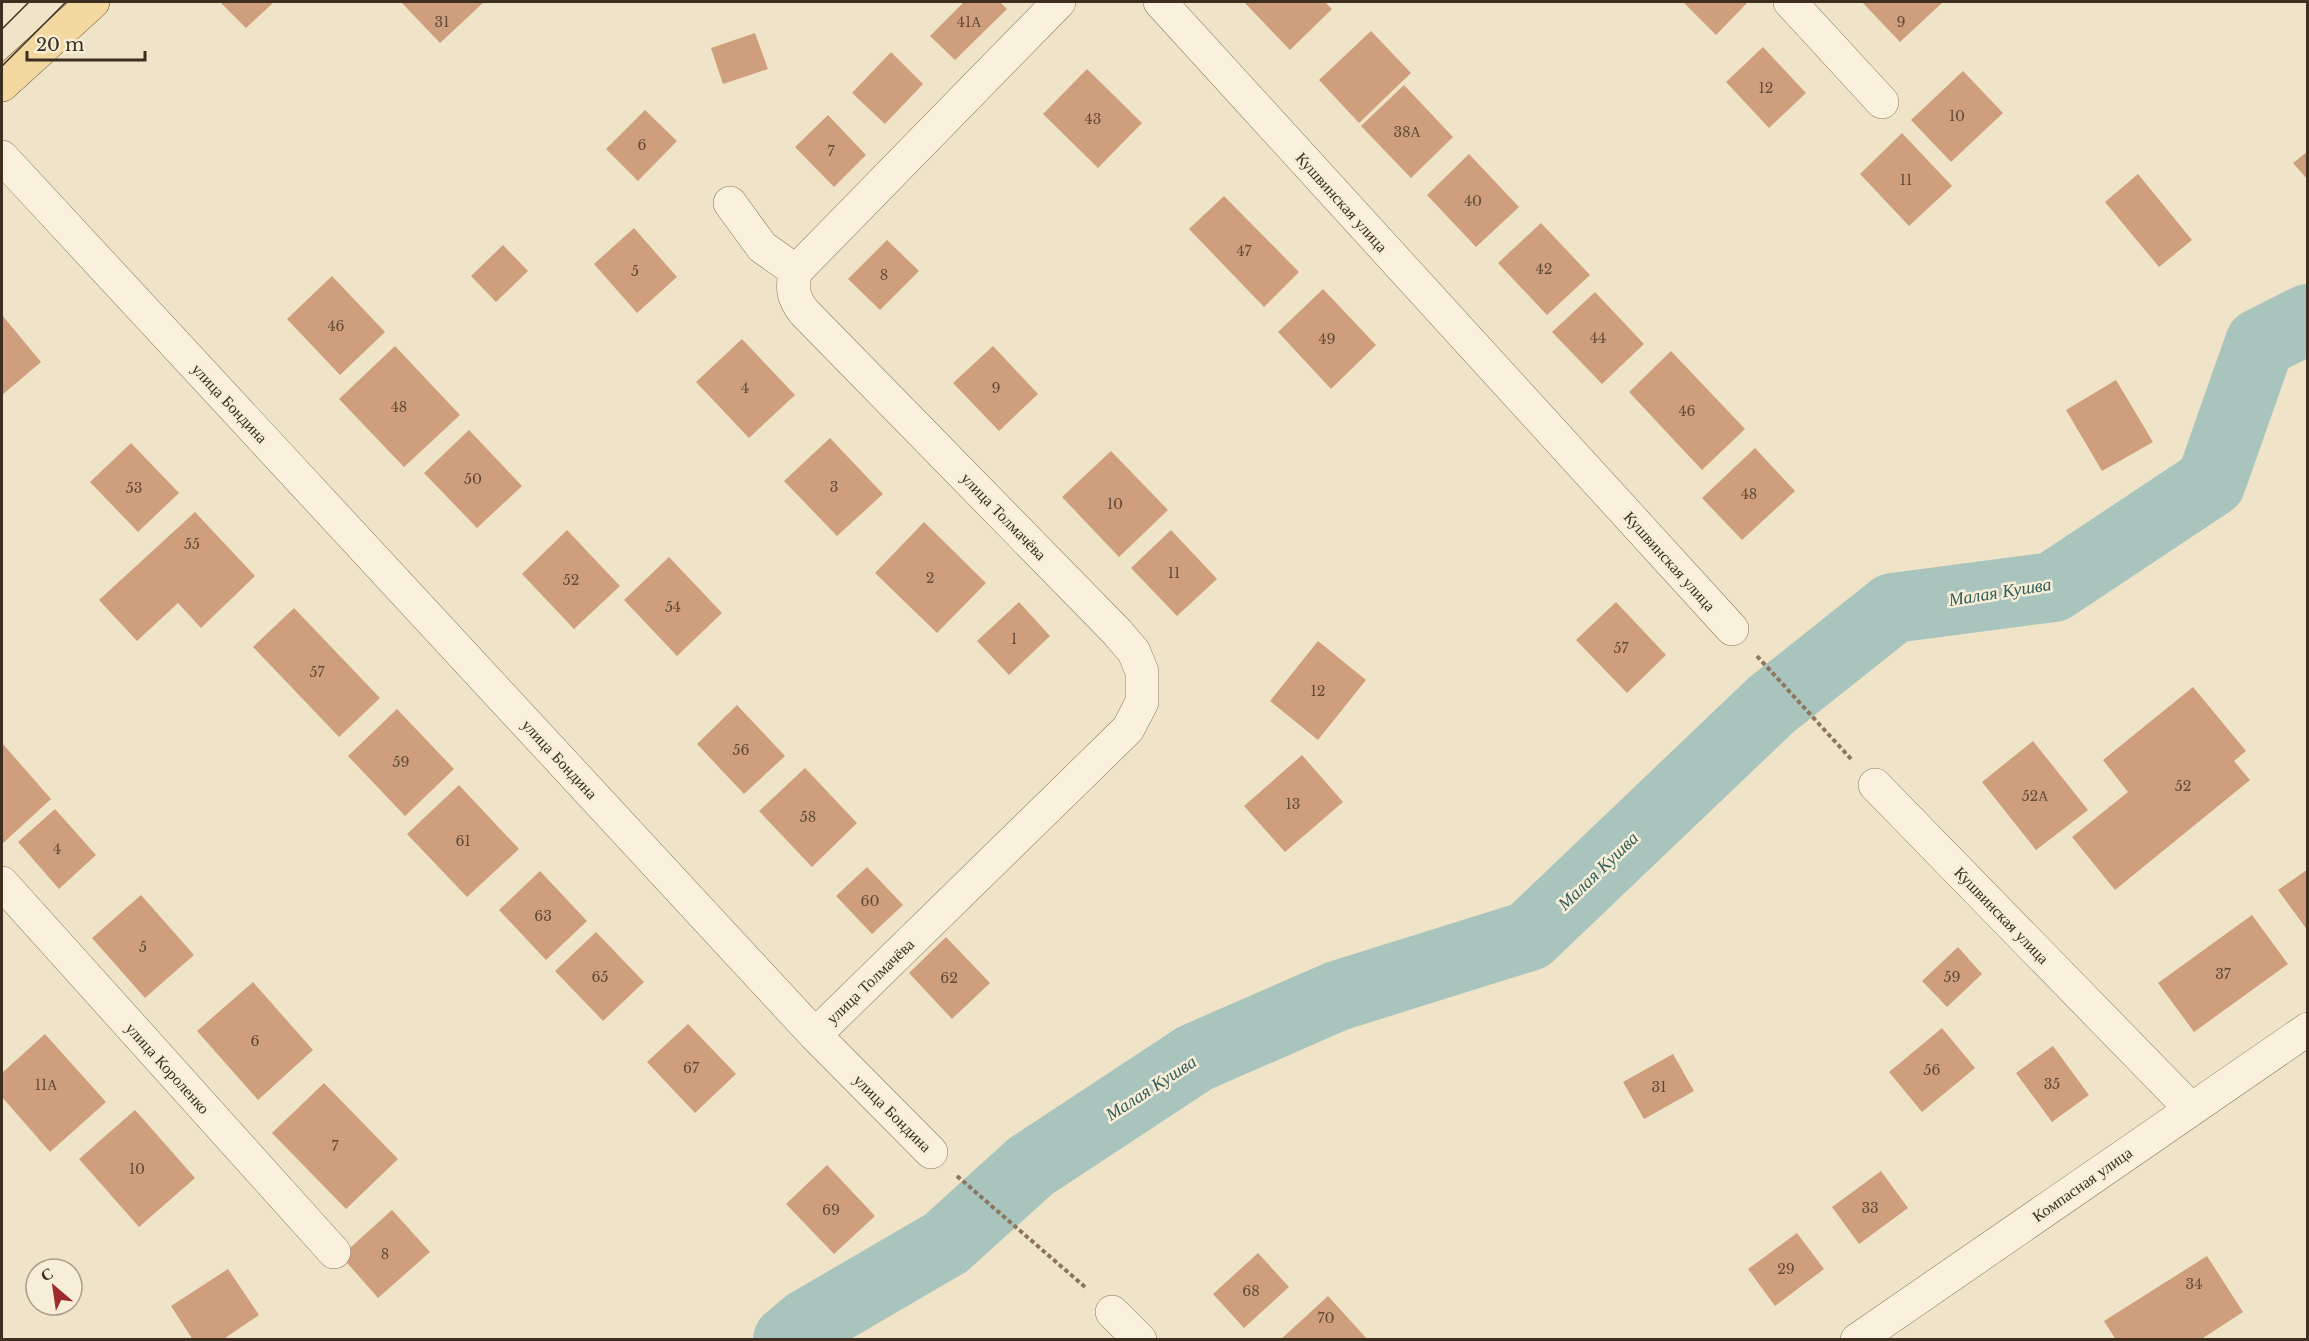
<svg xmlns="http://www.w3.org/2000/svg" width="2309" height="1341" font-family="'Libre Baskerville',serif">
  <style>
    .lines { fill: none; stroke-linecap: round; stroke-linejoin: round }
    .river { stroke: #a9c4bc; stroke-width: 70 }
    .building { fill: #cf9f7d }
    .minor-casing { stroke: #8d765c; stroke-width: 34 }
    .major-casing { stroke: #5b4430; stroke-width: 34 }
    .path { stroke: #8d765c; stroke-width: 4; stroke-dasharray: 4.5 3; stroke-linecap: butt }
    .minor { stroke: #faf1dc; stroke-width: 33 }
    .major { stroke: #f3d9a0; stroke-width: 33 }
    .tram { stroke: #3d2e20; stroke-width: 1.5 }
    .labels { text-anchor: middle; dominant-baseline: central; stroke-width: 5; stroke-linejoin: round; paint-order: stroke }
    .number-label { font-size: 14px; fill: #624a37 }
    .street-label { font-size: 16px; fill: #3d2e20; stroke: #f7eed8 }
    .water-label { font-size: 18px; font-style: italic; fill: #2f5d5a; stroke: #f7eed8 }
  </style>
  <rect width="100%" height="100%" fill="#f0e4c8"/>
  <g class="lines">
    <!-- river -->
    <path class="river" d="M788 1340 807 1324 946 1243 1031 1166 1195 1058 1337 996 1529 936 1771 705 1893 608 2053 587 2211 482 2260 343 2308 319"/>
  </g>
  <!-- building -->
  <path class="building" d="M220 2H274L246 28Z
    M401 2H484L440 43Z
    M964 2H1000L1007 9 955 60 930 36Z
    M1244 2H1325L1332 9 1290 50Z
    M1683 2H1745L1747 3 1716 35Z
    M1862 2H1943L1900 42Z
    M1371 31 1411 73 1359 123 1319 80Z
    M755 33 768 69 723 84 711 48Z
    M1763 47 1806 93 1769 128 1726 82Z
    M891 52 923 84 885 124 852 93Z
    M1087 69 1142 123 1098 168 1043 114Z
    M1963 71 2003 113 1951 162 1911 120Z
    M1404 85 1453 137 1411 178 1361 126Z
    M645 110 677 141 638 181 606 149Z
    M828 115 866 155 834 187 795 147Z
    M1902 133 1952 186 1909 226 1860 174Z
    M2308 151V180L2293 163Z
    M1469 154 1519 207 1476 247 1427 195Z
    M2138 174 2192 240 2159 267 2105 202Z
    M1224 196 1299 272 1264 307 1189 229Z
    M1541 223 1590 275 1547 315 1498 263Z
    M634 228 677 277 637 313 594 264Z
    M887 240 919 271 880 310 848 279Z
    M503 245 528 271 496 302 471 276Z
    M332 276 385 332 340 375 287 319Z
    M1323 289 1376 345 1331 389 1278 332Z
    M1595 292 1644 344 1602 384 1552 332Z
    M2 315 41 362 2 395Z
    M742 339 795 395 749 438 696 382Z
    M395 346 460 415 404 467 339 399Z
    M993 346 1038 394 999 431 953 383Z
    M1671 351 1745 429 1702 470 1629 392Z
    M2116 380 2153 442 2102 471 2066 410Z
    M469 430 522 486 477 528 424 473Z
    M830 438 883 494 837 536 784 481Z
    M131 443 179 493 138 532 90 482Z
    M1755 448 1795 491 1742 540 1702 498Z
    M1111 451 1168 510 1119 557 1062 497Z
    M195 512 255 576 201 628 178 603 137 641 99 600Z
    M924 522 986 583 937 633 875 573Z
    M567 530 620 586 574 629 522 574Z
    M1171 530 1217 579 1177 616 1131 568Z
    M669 557 722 613 677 656 624 600Z
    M1019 602 1050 636 1009 675 977 641Z
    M1616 602 1666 655 1627 693 1576 640Z
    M294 608 380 698 339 737 253 647Z
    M1318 641 1366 680 1318 740 1270 701Z
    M2193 687 2246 751 2234 761 2250 780 2115 890 2072 837 2128 792 2103 760Z
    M737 705 785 756 744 794 697 744Z
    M397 709 454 769 405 816 348 756Z
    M2033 741 2088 810 2036 850 1982 782Z
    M2 743 51 799 2 844Z
    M1302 755 1343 802 1285 852 1244 806Z
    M805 768 857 823 812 867 759 811Z
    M459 785 519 849 467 897 407 834Z
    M55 809 96 855 59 889 18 842Z
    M867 867 903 905 872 934 836 896Z
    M2308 869V931L2278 890Z
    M540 871 587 921 546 960 499 910Z
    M141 895 194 955 145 998 92 938Z
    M2252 915 2288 964 2194 1032 2158 983Z
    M596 932 644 982 603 1021 555 971Z
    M946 937 990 983 952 1019 909 973Z
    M1958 947 1982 974 1947 1007 1922 981Z
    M253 982 313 1050 258 1100 197 1031Z
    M688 1024 736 1074 695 1113 647 1062Z
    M1942 1028 1975 1068 1922 1112 1889 1072Z
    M45 1034 106 1102 50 1152 2 1097V1073Z
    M2053 1046 2089 1095 2052 1122 2016 1073Z
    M1673 1054 1694 1091 1644 1119 1623 1082Z
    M324 1083 398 1159 346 1209 272 1133Z
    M135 1110 195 1178 139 1227 79 1159Z
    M827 1165 875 1216 834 1254 786 1204Z
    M1881 1171 1908 1208 1859 1244 1832 1207Z
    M392 1210 430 1252 378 1298 341 1256Z
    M1797 1233 1824 1269 1775 1306 1748 1269Z
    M1258 1253 1289 1287 1244 1328 1213 1294Z
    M2207 1256 2243 1312 2200 1340H2116L2104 1321Z
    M228 1269 259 1315 222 1340H193L171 1306Z
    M1328 1296 1368 1340H1280Z"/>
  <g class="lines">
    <defs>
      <path id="minor" d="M1160 2 1732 629
        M1790 2 1882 102
        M2 157 815 1035 931 1152
        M730 203 762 247 796 271
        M1875 785 2191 1109
        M2 883 334 1252
        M815 1035 1128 729 1142 702V672L1134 652 1117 632 804 312C793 298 791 288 796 271L1059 2
        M1112 1312 1140 1340
        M1857 1340 2308 1029"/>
      <path id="major" d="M2 85 93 2"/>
    </defs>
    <!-- minor casing -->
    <use href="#minor" class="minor-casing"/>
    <!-- major casing -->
    <use href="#major" class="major-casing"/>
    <!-- path -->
    <path class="path" d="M1757 656 1851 759
      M957 1176 1085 1287"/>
    <!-- minor -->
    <use href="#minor" class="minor"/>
    <!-- major -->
    <use href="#major" class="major"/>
    <!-- tram -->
    <path class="tram" d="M2 29 29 2
      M2 66 66 2"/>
  </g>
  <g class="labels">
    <!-- number labels -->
    <g class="number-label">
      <text x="442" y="22">31</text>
      <text x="969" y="22">41А</text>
      <text x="1901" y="22">9</text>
      <text x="1766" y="88">12</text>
      <text x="1957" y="116">10</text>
      <text x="1093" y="119">43</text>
      <text x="1407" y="132">38А</text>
      <text x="642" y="145">6</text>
      <text x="831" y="151">7</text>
      <text x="1906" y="180">11</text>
      <text x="1473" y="201">40</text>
      <text x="1244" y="251">47</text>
      <text x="1544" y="269">42</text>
      <text x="635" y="271">5</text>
      <text x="884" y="275">8</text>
      <text x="336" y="326">46</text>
      <text x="1598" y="338">44</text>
      <text x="1327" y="339">49</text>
      <text x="745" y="388">4</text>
      <text x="996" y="388">9</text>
      <text x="399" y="407">48</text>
      <text x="1687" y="411">46</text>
      <text x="473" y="479">50</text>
      <text x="834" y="487">3</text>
      <text x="134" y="488">53</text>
      <text x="1749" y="494">48</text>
      <text x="1115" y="504">10</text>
      <text x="192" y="544">55</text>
      <text x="1174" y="573">11</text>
      <text x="930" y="578">2</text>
      <text x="571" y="580">52</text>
      <text x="673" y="607">54</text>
      <text x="1014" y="639">1</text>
      <text x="1621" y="648">57</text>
      <text x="317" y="672">57</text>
      <text x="1318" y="691">12</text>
      <text x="741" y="750">56</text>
      <text x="401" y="762">59</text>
      <text x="2183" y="786">52</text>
      <text x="2035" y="796">52А</text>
      <text x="1293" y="804">13</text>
      <text x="808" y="817">58</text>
      <text x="463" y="841">61</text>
      <text x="57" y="849">4</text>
      <text x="870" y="901">60</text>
      <text x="543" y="916">63</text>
      <text x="143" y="947">5</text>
      <text x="2223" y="974">37</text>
      <text x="600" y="977">65</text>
      <text x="1952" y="977">59</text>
      <text x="949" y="978">62</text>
      <text x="255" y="1041">6</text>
      <text x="691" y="1068">67</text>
      <text x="1932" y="1070">56</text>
      <text x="2052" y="1084">35</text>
      <text x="46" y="1085">11А</text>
      <text x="1659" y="1087">31</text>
      <text x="335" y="1146">7</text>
      <text x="137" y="1169">10</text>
      <text x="1870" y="1208">33</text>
      <text x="831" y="1210">69</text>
      <text x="385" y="1254">8</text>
      <text x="1786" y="1269">29</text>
      <text x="2194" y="1284">34</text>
      <text x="1251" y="1291">68</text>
      <text x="1326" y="1318">70</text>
    </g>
    <!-- street labels -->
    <g class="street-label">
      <text transform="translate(1342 202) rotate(48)">Кушвинская улица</text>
      <text transform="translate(230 403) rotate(47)">улица Бондина</text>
      <text transform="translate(1004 516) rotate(46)">улица Толмачёва</text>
      <text transform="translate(1670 561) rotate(48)">Кушвинская улица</text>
      <text transform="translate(560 759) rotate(47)">улица Бондина</text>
      <text transform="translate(2002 915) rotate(46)">Кушвинская улица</text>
      <text transform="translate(870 981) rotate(-44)">улица Толмачёва</text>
      <text transform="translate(168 1068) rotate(48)">улица Короленко</text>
      <text transform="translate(893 1113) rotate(45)">улица Бондина</text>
      <text transform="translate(2082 1184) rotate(-35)">Компасная улица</text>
    </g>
    <!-- water labels -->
    <g class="water-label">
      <text transform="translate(2000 592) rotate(-9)">Малая Кушва</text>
      <text transform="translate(1598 871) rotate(-44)">Малая Кушва</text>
      <text transform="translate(1151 1088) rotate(-33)">Малая Кушва</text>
    </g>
  </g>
  <!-- border -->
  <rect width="2309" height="1341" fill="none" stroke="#3d2e20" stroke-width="6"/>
  <!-- north arrow -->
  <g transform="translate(54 1287) rotate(331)"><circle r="28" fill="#f7eed8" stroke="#ada18e" stroke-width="1.5"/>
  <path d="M0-4.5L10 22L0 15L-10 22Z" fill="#9e2a2b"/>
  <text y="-9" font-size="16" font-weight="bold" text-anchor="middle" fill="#3d2e20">С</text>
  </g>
  <!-- scale -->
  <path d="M27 51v9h118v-9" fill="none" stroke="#3d2e20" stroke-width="3"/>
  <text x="36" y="51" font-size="18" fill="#3d2e20" stroke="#f7eed8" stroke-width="4.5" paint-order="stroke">20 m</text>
</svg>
